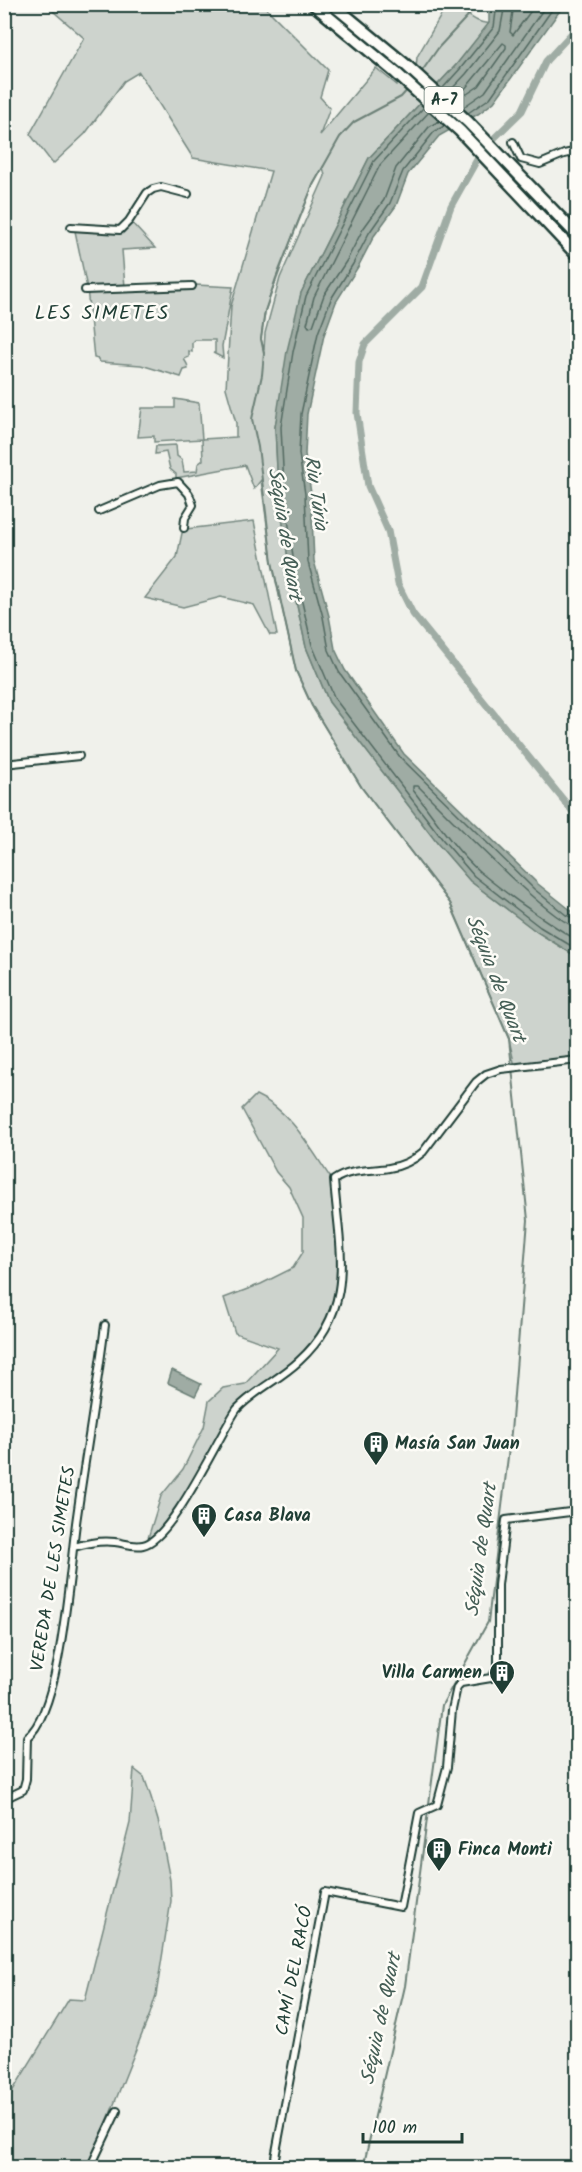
<svg xmlns="http://www.w3.org/2000/svg" width="582" height="2172" font-family="Kalam,sans-serif">
  <style>
    .green { fill: #cdd3cd; stroke: #768880; stroke-width: 1.5; fill-rule: evenodd }
    .water { fill: #9faca4; stroke: #6c8077; stroke-width: 1.5 }
    .lines { fill: none; stroke-linecap: round; stroke-linejoin: round }
    .shore { stroke: #526961; stroke-width: 1.5 }
    .stream { stroke: #6c8077; stroke-width: 2 }
    .canal { stroke: #9faca4; stroke-width: 7 }
    .street-casing { stroke: #1f3d34; stroke-width: 10 }
    .highway-casing { stroke: #1f3d34; stroke-width: 15 }
    .street { stroke: #fdfcf7; stroke-width: 6 }
    .highway { stroke: #fdfcf7; stroke-width: 10 }
    .labels { text-anchor: middle; dominant-baseline: central; stroke-width: 5; stroke-linejoin: round; paint-order: stroke }
    .shield { fill: #fdfcf7; stroke: #62766e; stroke-width: 1.5 }
    .shield-label { font-size: 16px; font-weight: bold; fill: #1f3d34 }
    .poi-label { font-size: 18px; font-weight: bold; fill: #1f3d34; stroke: #fdfcf7; text-anchor: start }
    .street-label { font-size: 18px; fill: #1f3d34; stroke: #fdfcf7 }
    .neighbourhood-label { font-size: 20px; letter-spacing: 1.5px; fill: #1f3d34; stroke: #fdfcf7 }
    .water-label { font-size: 20px; font-style: italic; fill: #455e56; stroke: #fdfcf7 }
  </style>
  <rect width="100%" height="100%" fill="#f0f1eb"/>
  <filter id="ink" filterUnits="userSpaceOnUse"><feTurbulence type="fractalNoise" baseFrequency=".0167" numOctaves="2"/><feDisplacementMap in="SourceGraphic" scale="12" xChannelSelector="R" yChannelSelector="G"/><feConvolveMatrix kernelMatrix="1 2 1 2 8 2 1 2 1" color-interpolation-filters="sRGB"/></filter>
  <g filter="url(#ink)">
    <!-- green -->
    <path class="green" d="M46 5H263L328 70 320 97 330 108 320 135 376 68 397 85 416 69 417 57 447 5C463 5 472 25 490 23L456 65 369 158 301 293 275 427 278 489 290 573 306 647 329 702 438 844 470 881 537 932 577 957V1060L515 1067 509 1039 450 903 362 788 312 706 296 671 272 562 261 480 254 489 245 465 176 478V474L170 469 166 452 155 454 156 446 176 445 177 456 182 460 184 472 197 471 198 464 203 460 202 439 154 442V436L138 437 142 408H175V399L199 403 202 439 236 437V423L226 388 231 306 271 171 193 158 139 72 124 81 85 134 53 164 30 134 84 38ZM323 167 325 176 280 278 265 333 264 350 261 339 265 311 297 224 313 185Z
      M131 222 155 248 122 250 125 287 196 285 233 287 222 346 223 358 213 353H215V340H195L192 343V352L189 351V357L184 359 187 364 188 369 184 370 181 377 141 365 100 362 98 359 94 358 87 288 75 231 122 233Z
      M254 521 277 635H270L254 605 221 597 183 607 145 598 177 557 182 533 186 529Z
      M256 1095C290 1110 310 1148 330 1177L334 1180 341 1280 326 1328 313 1347 237 1409 194 1484 156 1537 148 1538 161 1496 183 1469 204 1427 209 1401 223 1388 245 1384 278 1348 235 1333 224 1298 261 1284 293 1268 303 1252V1218L289 1187 276 1172 242 1109Z
      M134 1769 144 1777 151 1797 159 1824 170 1880 171 1901 156 1995 150 2014 89 2167H5L4 2110 10 2095 69 1999 85 2000 130 1823Z"/>
    <!-- water -->
    <path class="water" d="M492 5H564L494 102 478 114 439 136 408 174 396 206 374 236 358 267 336 302 324 335 307 414 305 454 311 493 314 561 329 616 335 649 345 670 404 754 538 884 577 915V957L537 932 470 881 438 844 329 702 306 647 290 573 278 489 275 427 287 351 301 293 369 158 456 65 489 23V12Z
      M172 1370 201 1384 195 1396 168 1383Z"/>
    <g class="lines">
      <!-- shore -->
      <path class="shore" d="M514 4 510 32 513 35 536 4
        M503 43 506 45V48L479 86 467 94H464V90Z
        M442 89 460 69 494 27 497 4
        M447 94 466 74 500 31 505 4
        M424 107 374 161 306 296 293 352 281 427 284 488 295 572 312 645 335 699 443 840 474 876 540 927 578 950
        M462 108 485 92 547 4
        M429 112 380 165 314 297 307 324 309 327 313 326 324 295 347 260 363 229 384 200 396 168 429 127 439 121
        M468 113 490 98 556 4
        M444 126 434 132 403 171 390 203 369 233 353 264 331 299 318 333 301 414 299 454 305 494 308 562 323 617 329 650 339 672 400 757 534 889 566 915 578 920
        M578 927C553 926 442 809 418 786H413V790C434 817 454 849 480 872 510 897 544 920 578 941"/>
      <!-- stream -->
      <path class="stream" d="M420 74 439 47 476 7 493 11
        M363 2168 405 1986 442 1705 488 1622 511 1432 528 1220 509 1039 450 903 362 788 312 706 296 671 272 562 258 447 252 419 262 375 264 353 261 339 265 311 276 278 313 185 340 137 354 122 401 97 409 88"/>
      <!-- canal -->
      <path class="canal" d="M578 31 570 35 546 61 522 111 483 149 451 206 422 287 365 344 359 362 357 413 368 486 388 531 398 584 413 614 578 818"/>
      <defs>
        <path id="street" d="M513 142 521 159 540 164 564 154 578 151
          M71 227 120 230 129 221 147 193 153 189 161 187 188 194
          M85 290 192 286
          M99 511 160 485 178 482 189 494 193 505 185 518 184 528
          M4 764 79 756
          M74 1547C87 1543 101 1540 115 1542 124 1543 133 1547 143 1545 172 1540 219 1435 237 1409 255 1390 280 1379 299 1361 358 1307 339 1249 334 1180 349 1169 371 1171 389 1168 401 1166 414 1160 423 1152L476 1082 486 1074 501 1069 578 1060
          M4 1799 23 1790 26 1779 27 1737C62 1711 70 1561 77 1516 86 1452 97 1389 105 1325
          M90 2168 117 2111
          M273 2168 325 1892 401 1907 419 1813 437 1805 447 1767 452 1710 457 1687 461 1683 491 1678 498 1669V1585L506 1520 578 1511"/>
        <path id="highway" d="M313 4 396 73 460 131 578 256
          M332 4 406 65 468 122 578 236"/>
      </defs>
      <!-- street casing -->
      <use href="#street" class="street-casing"/>
      <!-- highway casing -->
      <use href="#highway" class="highway-casing"/>
      <!-- street -->
      <use href="#street" class="street"/>
      <!-- highway -->
      <use href="#highway" class="highway"/>
    </g>
  </g>
  <!-- icons -->
  <defs>
    <symbol id="building-pin" viewBox="-11 -11 22 30"><path d="M0 17L-7.5 6A9.5 9.5 0 1 1 7.5 6Z" fill="#1f3d34" stroke="#fdfcf7"/><path d="M-4-6H4V6H1V3H-1V6H-4ZM-2.5-4.3h1.7v1.8h-1.7ZM.8-4.3h1.7v1.8H.8ZM-2.5-1h1.7V.8h-1.7ZM.8-1h1.7V.8H.8Z" fill="#fff"/></symbol>
  </defs>
  <g fill-rule="evenodd">
    <use href="#building-pin" x="361" y="1429" width="30" height="40"/>
    <use href="#building-pin" x="189" y="1501" width="30" height="40"/>
    <use href="#building-pin" x="487" y="1658" width="30" height="40"/>
    <use href="#building-pin" x="424" y="1835" width="30" height="40"/>
  </g>
  <g class="labels">
    <!-- shield labels -->
    <rect class="shield" x="424.5" y="87" width="39" height="26" rx="4.5"/>
    <g class="shield-label">
      <text x="444" y="100">A-7</text>
    </g>
    <!-- poi labels -->
    <g class="poi-label">
      <text x="395" y="1444">Masía San Juan</text>
      <text x="224" y="1516">Casa Blava</text>
      <text x="482" y="1673" text-anchor="end">Villa Carmen</text>
      <text x="458" y="1850">Finca Monti</text>
    </g>
    <!-- street labels -->
    <g class="street-label">
      <text transform="translate(54 1569) rotate(-81)">VEREDA DE LES SIMETES</text>
      <text transform="translate(295 1971) rotate(-79)">CAMÍ DEL RACÓ</text>
    </g>
    <!-- neighbourhood labels -->
    <g class="neighbourhood-label">
      <text x="102" y="314">LES SIMETES</text>
    </g>
    <!-- water labels -->
    <g class="water-label">
      <text transform="translate(315 493) rotate(82)">Riu Túria</text>
      <text transform="translate(284 534) rotate(81)">Séquia de Quart</text>
      <text transform="translate(495 979) rotate(69)">Séquia de Quart</text>
      <text transform="translate(482 1550) rotate(-82)">Séquia de Quart</text>
      <text transform="translate(382 2019) rotate(-78)">Séquia de Quart</text>
    </g>
  </g>
  <!-- margin -->
  <rect width="582" height="2172" fill="none" stroke="#fdfcf7" stroke-width="24"/>
  <rect x="12" y="12" width="558" height="2148" fill="none" stroke="#1f3d34" stroke-width="2" filter="url(#ink)"/>
  <!-- scale -->
  <path d="M363 2133v9h99v-9" fill="none" stroke="#1f3d34" stroke-width="3"/>
  <text x="372" y="2133" font-size="18" fill="#1f3d34" stroke="#fdfcf7" stroke-width="4.5" paint-order="stroke">100 m</text>
</svg>
